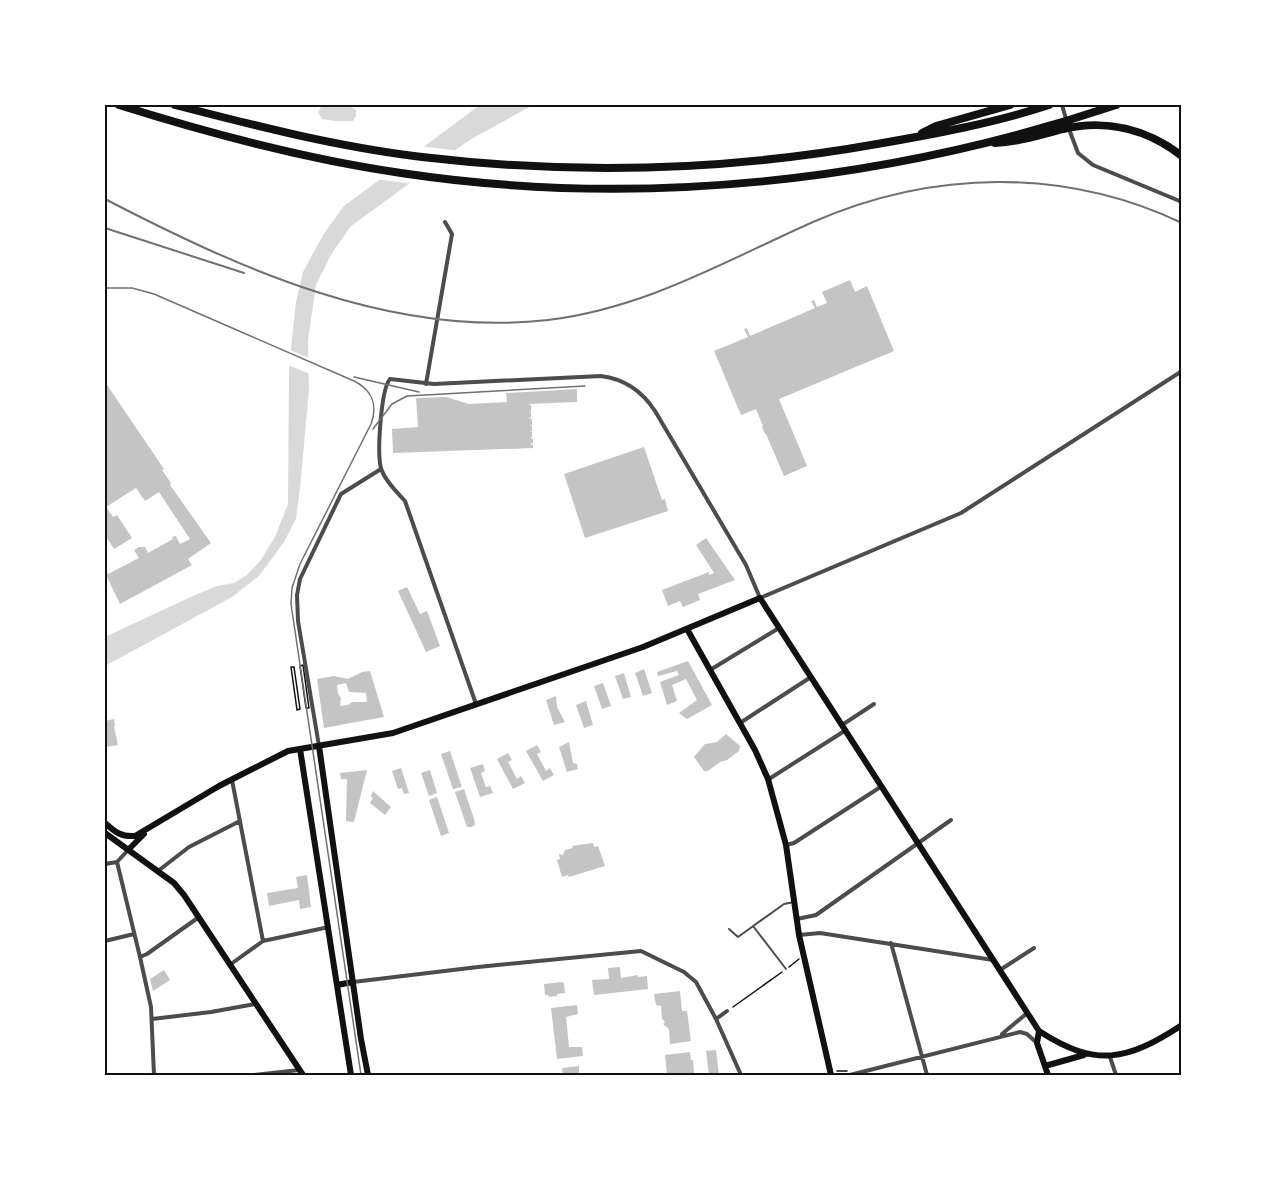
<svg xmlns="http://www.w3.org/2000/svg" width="1287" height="1180" font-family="'Open Sans',sans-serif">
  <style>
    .water { fill: #d9d9d9 }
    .pier { fill: #fff }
    .building { fill: #c4c4c4; fill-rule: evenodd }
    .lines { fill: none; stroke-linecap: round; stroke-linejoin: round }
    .path { stroke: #111; stroke-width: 1.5 }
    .service { stroke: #4c4c4c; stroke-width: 2 }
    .minor { stroke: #4c4c4c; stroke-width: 4 }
    .secondary { stroke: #111; stroke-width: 6 }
    .motorway { stroke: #111; stroke-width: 8 }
    .tram { stroke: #707070; stroke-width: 1.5 }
    .rail { stroke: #707070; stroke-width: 2 }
    .neatline { fill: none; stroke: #111; stroke-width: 2 }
  </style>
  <rect width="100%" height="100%" fill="#fff"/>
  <!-- water -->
  <path class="water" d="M480 105H533L468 141 351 226 332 253 316 285 308 340 309 390 300 488 296 519 284 542 259 576 232 597 105 666V637L195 595 217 586 234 583 247 575 260 561 275 537 288 504 289 366 296 302 303 272 323 235 344 206Z
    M326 106H350L356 110V116L353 121H335L322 119 318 112 321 107Z"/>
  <!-- pier -->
  <path class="pier" d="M419 146 460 151 414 184 375 179Z
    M287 349 312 359V375L286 364Z"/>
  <!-- building -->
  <path class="building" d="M850 280 855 292 867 286 894 351 779 399 807 466 784 476 766 434H765L762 427 763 426 756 409 741 415 714 351 748 337 744 329 747 328 750 336 815 308 811 301 814 300 817 307 827 303 822 292Z
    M105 382 164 469 162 470 171 483 170 485 211 543 188 559 192 565 120 604 105 573 107 572 108 574 139 558 134 550 139 547H145L148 553 173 539 172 537 176 536 180 544 190 539 159 492 145 501 136 488 106 507 113 517 117 515 132 538 114 549 105 535Z
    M577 389V402L528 404 531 405V411H529L531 412V417L529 418 532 419V425L529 426H532V431H530L532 432V437L530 438 533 439V443L530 444 533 445V448L393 453 392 429 418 427 416 398 446 397 469 404 507 402 506 393Z
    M644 447 662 500 665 499 668 511 585 538 564 474Z
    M706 538 735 580 698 594 700 600 683 607 680 601 668 606 662 590 709 572V575L714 573 696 545Z
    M407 587 420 614 427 611 440 646 426 652 398 591Z
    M688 661 712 705 687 719 679 713 697 700 686 679 672 685 677 701 667 705 660 682 679 675 677 671 658 676 657 672Z
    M644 669 652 693 643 696 635 673Z
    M370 671 384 717 324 728 317 679 334 676 348 679 362 672ZM346 683 349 692 366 693 367 702H352L348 705 340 706 341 698 338 694 337 685Z
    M624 673 631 697 623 699 615 676Z
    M603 683 611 706 602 709 594 686Z
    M556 696 557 707 565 722 554 725 546 700Z
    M586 701 593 725 584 728 576 705Z
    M114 719 115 726 114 727 118 745 105 747V721Z
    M726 734 740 746 739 751 727 760 720 762 708 771H704L694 757 705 744 717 742Z
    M569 742 573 763 577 764 578 769 567 772 559 747Z
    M537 745 541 752 537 754 546 771 550 768 554 775 543 781 526 751Z
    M450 751 462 787 453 789 441 754Z
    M508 753 512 760 508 762 517 779 521 776 525 783 513 789 497 759Z
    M483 764 485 771 481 773 486 787 490 786 493 793 480 797 470 768Z
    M401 768 409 793 404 794 402 788 398 789 392 771Z
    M367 770 354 822 346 821 347 779H341L340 773Z
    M430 770 437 793 429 796 421 773Z
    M464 789 474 819 475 825 471 827H467L455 792Z
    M373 791 391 807 385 815 370 803 373 798 371 796Z
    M437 797 449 833 441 836 429 800Z
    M593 843 594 847 598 846 605 866 569 877 568 875 562 877 557 860 560 859 559 854 563 855 565 850 573 848 572 846Z
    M307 875 311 907 300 909 299 900 269 906 267 893 298 888 296 877Z
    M620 967 621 978 638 975V977L647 976 648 989 594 995 592 980 609 979 608 968Z
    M164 970 170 980 153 991 150 979Z
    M561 982 564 983 565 993 557 994V996L549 997 548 995H545L544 984Z
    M680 991 682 1011H687L691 1041 670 1044 669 1029 663 1024 665 1022 662 1019 661 1006 656 1005 654 994Z
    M577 1005 578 1014 566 1017 569 1047H582L583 1056 557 1059 551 1008Z
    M716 1050 719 1075H709L706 1051Z
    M690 1052 691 1060H693L694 1073 693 1075H667L665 1055Z
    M579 1066V1075L563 1074 562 1068Z"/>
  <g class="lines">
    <!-- path -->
    <path class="path" d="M303 665 309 708H306L300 666Z
      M291 667H294L300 709 297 710Z
      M789 967 799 959
      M733 1007 782 972
      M837 1071H847"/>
    <!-- service -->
    <path class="service" d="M753 926 786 969
      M729 929 738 937 784 904 794 902"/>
    <!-- minor -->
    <path class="minor" d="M1062 105 1066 119
      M1069 129 1078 153 1093 165 1182 202
      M426 384 452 234 445 222
      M710 670 779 628
      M476 704 405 501C397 492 386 482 382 471 376 458 381 389 390 379L434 384 601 376C625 379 642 391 655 411L746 565 760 598 961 513 1182 371
      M740 723 811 677
      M842 725 874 704
      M319 746 298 621 297 595 300 579 341 494 381 469
      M769 779 846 730
      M232 780 263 941
      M786 845 794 843 882 786
      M117 862 140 957 147 954 199 917
      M117 862 128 850
      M105 864 117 862
      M158 871 189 847 240 821
      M797 919 816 915 951 820
      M799 935 820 933 993 960
      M105 941 134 934
      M891 943 927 1075
      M140 957 151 1007 154 1075
      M231 964 263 941 329 927
      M1000 970 1034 948
      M353 982 478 967 641 951 684 972 696 982 716 1019 741 1075
      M152 1019 211 1012 255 1004
      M716 1019 727 1011
      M1002 1034 1026 1014
      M1110 1057 1116 1075
      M254 1075 299 1070
      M850 1075 1020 1032 1027 1034 1037 1043"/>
    <!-- secondary -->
    <path class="secondary" d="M687 629 755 750 768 779 786 845 799 935 831 1075
      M319 746 361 1039 368 1075
      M300 749 351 1075
      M105 823C115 832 121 837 135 836L219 786 288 751 393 733 643 647 760 598 1039 1031C1096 1068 1127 1061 1182 1025
      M105 833 174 883 184 895 303 1075
      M128 850 144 834
      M337 985 353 982
      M1039 1031 1037 1043 1048 1075
      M1045 1066 1084 1055"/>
    <!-- motorway -->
    <path class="motorway" d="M119 105C211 134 305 159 401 173 641 209 887 182 1116 105
      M175 105C256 126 338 147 422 157 575 175 726 171 877 144 935 134 994 123 1049 105
      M922 133 936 126 1010 105
      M995 143C1018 142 1041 135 1063 129 1106 119 1147 129 1182 156"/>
    <!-- tram -->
    <path class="tram" d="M105 288H132L154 294 354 381C372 390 378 405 371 424L300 564 292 588 291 604 361 1075
      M354 377 419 392
      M373 429 392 404 407 396 585 386"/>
    <!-- rail -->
    <path class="rail" d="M105 199C240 269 392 338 548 320 646 308 725 261 813 222 932 170 1064 167 1182 223
      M105 228 244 273"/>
  </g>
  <!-- border -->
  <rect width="1287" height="1180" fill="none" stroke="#ffffff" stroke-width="213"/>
  <rect x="106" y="106" width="1074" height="968" class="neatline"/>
</svg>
